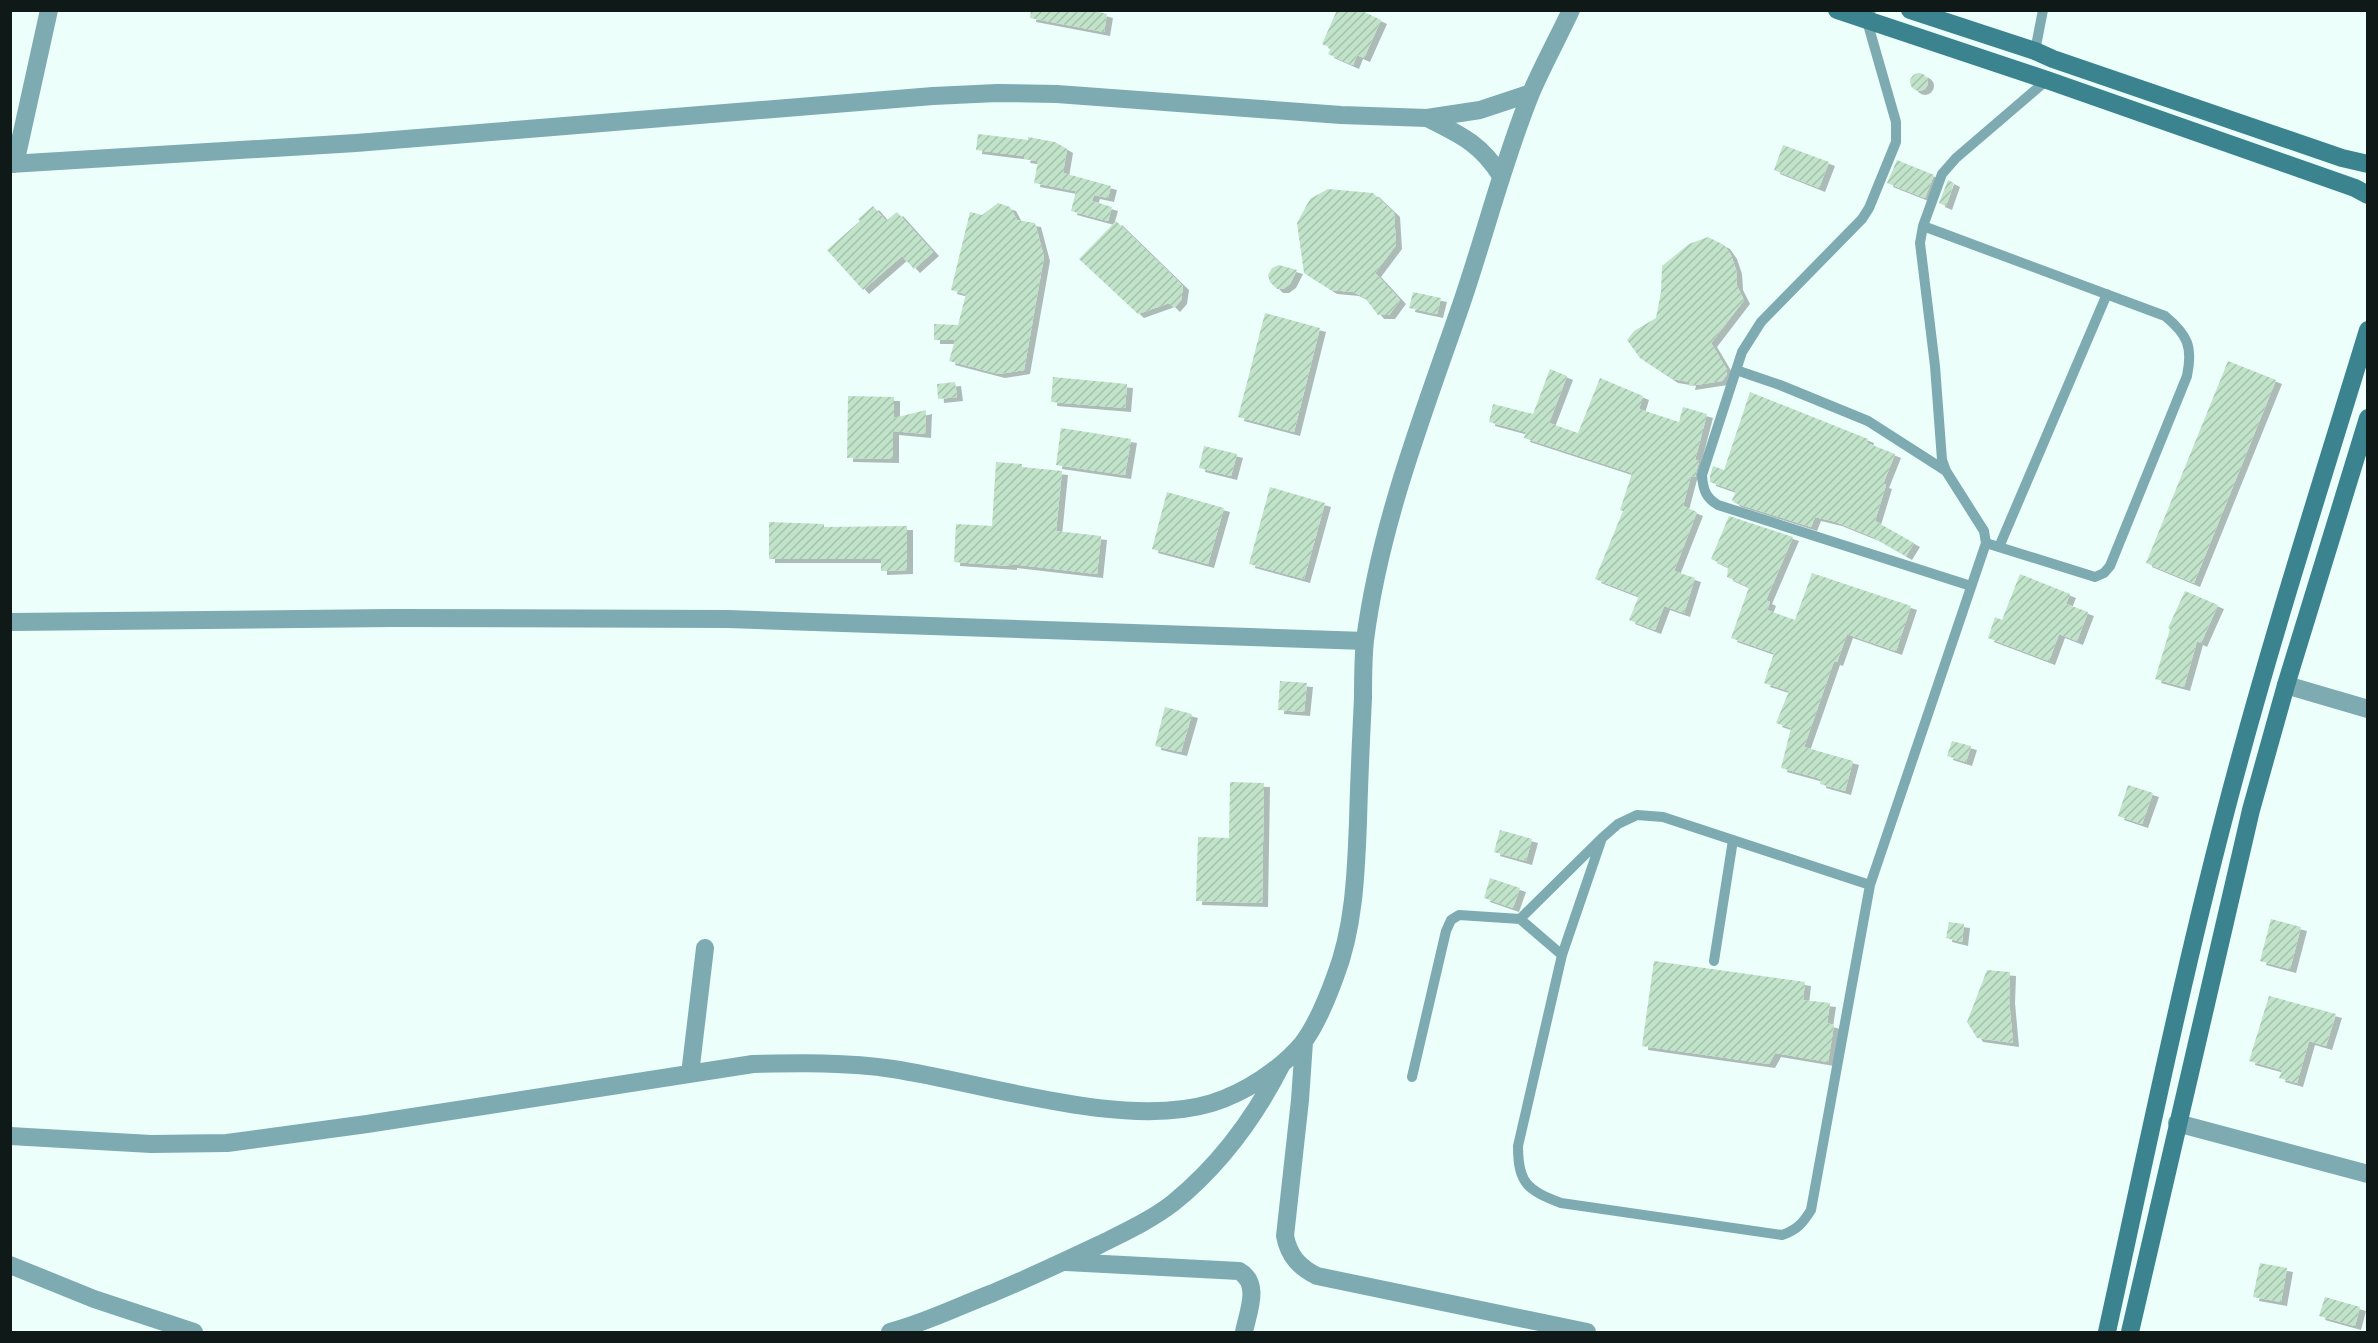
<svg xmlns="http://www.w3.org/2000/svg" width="2378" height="1343" font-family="'Noto Sans',sans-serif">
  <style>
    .building { fill: url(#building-hatch); filter: url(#shadow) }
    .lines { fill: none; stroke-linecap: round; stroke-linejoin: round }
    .lane { stroke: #7eabb2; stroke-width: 10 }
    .street { stroke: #7eabb2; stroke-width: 18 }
    .secondary { stroke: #3b848f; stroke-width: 18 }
  </style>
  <defs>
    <pattern id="building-hatch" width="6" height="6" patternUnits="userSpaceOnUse" patternTransform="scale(1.5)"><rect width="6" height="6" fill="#c1e3ca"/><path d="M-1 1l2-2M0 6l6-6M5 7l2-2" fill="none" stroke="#a5c2ad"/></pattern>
    <filter id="shadow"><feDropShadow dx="6" dy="4" stdDeviation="0" flood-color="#0004"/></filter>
  </defs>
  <rect width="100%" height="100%" fill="#ecfffa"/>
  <!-- building -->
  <path class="building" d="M1031 10H1092L1107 14 1104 32 1030 18Z
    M1337 10H1360L1381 20 1364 58 1357 55 1353 65 1328 54 1331 48 1322 44Z
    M1910 82a9 9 0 1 1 18 0a9 9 0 1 1-18 0Z
    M978 134 1028 140V137L1055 142 1067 149 1063 173 1111 186 1108 198 1094 195 1092 201 1112 207 1108 221 1071 211 1076 191 1034 183 1038 161 1024 159 1025 156 976 150Z
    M1783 145 1829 162 1819 188 1774 170Z
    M1897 160 1934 175 1925 198 1887 183Z
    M1948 180 1954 183 1946 206 1939 203Z
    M1328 189 1373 193 1394 213 1396 245 1375 273 1400 300 1389 315H1378L1365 298 1353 292 1331 290 1304 273 1297 223 1310 199Z
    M998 203 1010 207 1017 220 1035 223 1044 257 1024 370 999 374 949 361 955 340H934V324L958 325 966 294 951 290 970 212 982 215Z
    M873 206 886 221 897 212 933 252 914 269 902 256 863 290 827 250 860 221 858 219Z
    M1116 221 1183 286 1181 300 1174 308 1169 303 1138 314 1079 259Z
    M1708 237 1724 245 1731 255 1736 270 1737 286 1744 300 1711 343 1727 370V374L1722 381 1689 386 1690 382 1672 379 1640 358 1627 340 1634 331 1656 318 1661 292 1662 266 1689 244Z
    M1279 265 1297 270 1290 284 1283 289H1277L1270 282 1268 275 1272 268Z
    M1413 292 1441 298 1437 314 1409 308Z
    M1265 313 1320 328 1294 432 1238 417Z
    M2228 361 2276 380 2194 583 2146 563Z
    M1550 369 1567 376 1549 423 1578 433 1600 378 1643 396 1639 409 1679 422 1683 407 1707 414 1695 460 1699 461 1695 477 1691 476 1683 506 1697 512 1674 571 1695 578 1684 613 1664 606 1655 630 1629 620 1639 596 1595 579 1623 511 1620 510 1632 473 1524 438 1526 432 1489 422 1493 404 1533 414Z
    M1053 377 1127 384 1125 408 1051 402Z
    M955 382 957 397 938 399 937 384Z
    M1750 392 1868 439 1867 443 1895 454 1883 484 1886 485 1875 521 1914 543 1906 556 1873 537 1836 522 1815 517 1811 527 1735 503 1732 500 1736 491 1710 482V476L1713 466 1724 470Z
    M848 396 894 397V418L926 410 925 434 893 431V459L847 458Z
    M1061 428 1131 439 1125 475 1056 465Z
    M1204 446 1237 454 1231 476 1199 468Z
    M996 462 1022 464V467L1062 471 1056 531 1101 536 1097 574 1011 564V566L954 562 956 524 992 526Z
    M1270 487 1325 503 1304 579 1249 564Z
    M1167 492 1224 508 1208 564 1152 549Z
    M1729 516 1793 537 1766 600 1770 602 1767 610 1795 620 1812 573 1911 606 1896 651 1847 634 1837 662 1834 661 1804 747 1853 761 1845 791 1820 784 1821 779 1781 768 1791 728 1776 723 1789 691 1764 683 1774 653 1731 638 1749 587 1727 577 1728 567 1711 559Z
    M769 522 824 524V527L907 526V570L881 571V559H769Z
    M2020 574 2070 594 2066 604 2088 612 2077 641 2059 634 2049 661 1988 638 1995 617 2002 620Z
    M2185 591 2218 605 2201 643 2197 641 2184 687 2155 679 2170 629 2168 628Z
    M1280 681 1307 683 1304 712 1278 710Z
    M1165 707 1192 714 1181 752 1155 746Z
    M1952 741 1971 746 1966 762 1947 756Z
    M1230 782 1264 783 1262 903 1196 901 1198 837 1229 838Z
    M2128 785 2153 793 2142 824 2118 816Z
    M1500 830 1532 839 1526 861 1494 852Z
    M1490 878 1520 888 1513 908 1484 898Z
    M2271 919 2301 927 2290 969 2260 961Z
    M1949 922 1964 924 1962 942 1946 938Z
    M1654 961 1805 982 1803 1000 1830 1003 1827 1023 1834 1025 1828 1062 1775 1053 1769 1064 1642 1046Z
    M1987 970 2010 972 2009 999 2013 1043 1977 1038 1967 1022Z
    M2269 996 2336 1014 2326 1046 2309 1041 2297 1083 2279 1078 2282 1070 2249 1061Z
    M2260 1263 2287 1268 2281 1302 2253 1297Z
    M2325 1297 2360 1307 2355 1326 2319 1316Z"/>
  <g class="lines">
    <!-- lane -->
    <path class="lane" d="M1871 10 1867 21 1896 122V142L1869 208 1862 219 1761 322 1742 352 1702 475C1703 490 1706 498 1718 505L1971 586
      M2035 51 2043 10
      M1923 226 2165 316C2188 335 2193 347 2187 376L2110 566 2104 573 2095 577 1986 543
      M1736 370 1780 385 1868 421 1946 471
      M1999 547 2107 294
      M1870 885 1663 817 1637 815 1618 824 1602 838 1562 955 1518 1146C1518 1183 1527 1190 1561 1203L1782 1235C1797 1230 1803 1223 1811 1210L1870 885 1986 543 1984 531 1946 471 1942 460 1935 366 1920 243 1923 226 1942 174 1956 158 2047 80
      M1520 919 1601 839
      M1714 961 1733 840
      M1412 1077 1446 931 1451 920 1459 915 1520 919 1562 955"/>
    <!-- street -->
    <path class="street" d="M1429 119C1461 135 1481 144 1501 176
      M10 164 356 143 933 96 997 93 1057 94 1341 115 1427 118 1480 110 1531 93
      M15 164 49 10
      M10 622 393 618 728 619 1365 641
      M2286 685 2368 709
      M1304 1042 1300 1100 1285 1236C1289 1256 1299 1267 1317 1276L1587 1332
      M690 1074 705 948
      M2177 1123 2368 1174
      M10 1136 151 1144 227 1143 367 1124 753 1064C800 1063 847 1062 893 1069 985 1083 1124 1130 1212 1103 1244 1093 1280 1070 1302 1044 1316 1026 1327 999 1335 977 1354 928 1356 874 1358 822 1359 781 1361 739 1363 698 1363 679 1363 659 1365 640 1380 524 1423 415 1461 305 1485 235 1503 162 1531 93 1543 65 1558 38 1571 10
      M1066 1262 1239 1271C1261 1283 1248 1312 1244 1332
      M10 1265 94 1299 194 1332
      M890 1332C925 1323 959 1306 993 1293 1029 1278 1065 1261 1101 1244 1125 1232 1151 1220 1173 1203 1220 1165 1255 1117 1282 1064"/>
    <!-- secondary -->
    <path class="secondary" d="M1837 10 2047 80 2355 188 2368 195
      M1910 10 2035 51 2053 59 2342 158 2368 164
      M2107 1332C2145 1158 2181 982 2226 810 2268 649 2319 490 2368 330
      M2130 1332 2251 810 2286 685 2368 418"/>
  </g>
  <!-- border -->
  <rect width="2378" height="1343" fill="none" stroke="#0f1a18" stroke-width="24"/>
</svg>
